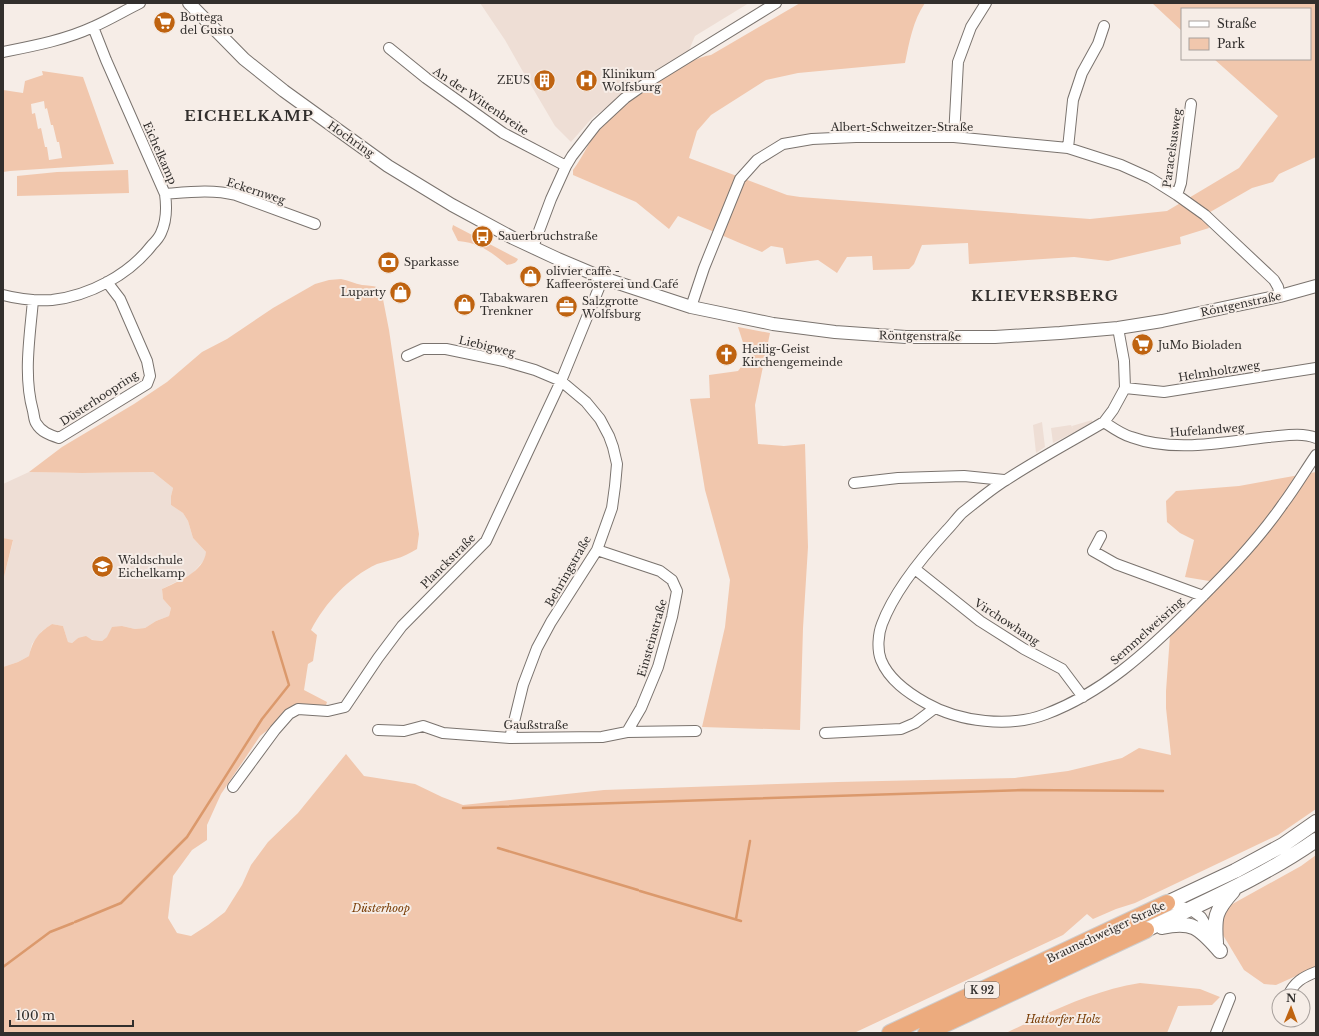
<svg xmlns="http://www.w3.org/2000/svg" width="1319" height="1036" font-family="'Libre Baskerville',serif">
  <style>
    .built { fill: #eeded5 }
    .green { fill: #f1c7ad; fill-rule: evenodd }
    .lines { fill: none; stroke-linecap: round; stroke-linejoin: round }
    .stream { stroke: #db996c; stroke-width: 2.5 }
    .minor-casing { stroke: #7a736e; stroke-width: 12 }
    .tertiary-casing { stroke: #7a736e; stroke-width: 14 }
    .secondary-casing { stroke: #7a736e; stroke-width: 16 }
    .trunk-casing { stroke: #cecdcd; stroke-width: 18 }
    .minor { stroke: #fff; stroke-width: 10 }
    .tertiary { stroke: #fff; stroke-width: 12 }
    .secondary { stroke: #fff; stroke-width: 14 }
    .trunk { stroke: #ecab7e; stroke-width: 16 }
    .labels { text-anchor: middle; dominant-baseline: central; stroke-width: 4; stroke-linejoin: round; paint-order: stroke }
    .shield { fill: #f6ede7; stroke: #6d6865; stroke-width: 1 }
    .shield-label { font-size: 10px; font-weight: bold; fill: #322f2d }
    .poi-label { font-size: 11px; fill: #322f2d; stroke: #f6ede7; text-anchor: start }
    .street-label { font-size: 11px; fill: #322f2d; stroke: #f6ede7 }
    .park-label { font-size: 11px; font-style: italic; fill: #7a3e07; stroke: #f6ede7 }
    .district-label { font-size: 15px; font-weight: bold; letter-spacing: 1px; fill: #322f2d; stroke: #f6ede7 }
  </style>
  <rect width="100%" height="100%" fill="#f6ede7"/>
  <!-- built -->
  <path class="built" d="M480 3H749L695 36 689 50 593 117 571 142 555 126 522 70 505 40Z
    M1092 420V422L1075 432 1053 443 1051 428 1071 425 1073 429 1072 426Z
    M1042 422 1045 447 1036 453 1033 425Z
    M29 472 82 473 153 472 173 488 171 496V505L183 513 188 521 193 538 206 552V558L192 574 162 589 163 599 171 608 169 616 156 621 145 628 135 629 122 626 102 641 78 638 72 643 68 642 63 626 52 624 42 631 32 644 29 656 18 662 3 667V581L13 541 3 538V484Z"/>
  <!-- green -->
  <path class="green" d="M800 3H925C913 20 909 43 905 63L798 73 766 80 711 115 697 131 689 158 787 195 800 197 1090 219 1167 211 1239 168 1278 116 1214 59H1310V9H1182V31L1152 3H1316V157L1279 174 1273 182 1252 188 1205 215 1209 228 1180 237 1181 244 1108 261 1074 257 969 264 968 243 922 245 914 264 909 269 873 270 872 256 847 257 837 273 818 260 786 264 783 248 771 246 762 252C734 241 706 228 678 216L669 229 636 202 573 175V170C584 156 591 136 603 124 622 104 685 58 711 55Z
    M42 71 83 77 114 164 10 171 3 172V90L23 93 25 81 43 75ZM44 101 45 109 47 108 51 125H53L57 142H59L62 158 49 160 47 147H45L41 128 38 129 35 113 32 114 31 104Z
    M128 170 129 193 17 196V176L57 172Z
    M453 225 518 259C516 264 511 264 507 265 491 252 480 243 458 241L452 229Z
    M341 279C348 280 355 284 362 285 371 286 373 285 381 289L389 330 419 534 417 549C410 553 403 557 395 559 389 561 383 562 377 564 349 577 325 603 311 630L317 635 313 661 308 664 304 690 327 702 325 708 287 715 260 736 221 794 207 825V840L192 850 173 876 168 918 177 933 191 936 208 925 225 912 242 885 251 865 268 842 298 813 346 754 364 776 415 784 442 797 463 805 604 790 838 782 1015 778 1068 771 1122 758 1139 748 1171 755 1166 708V691L1170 635 1221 583 1185 577 1194 540 1180 533 1167 522 1166 501 1176 491 1239 486 1316 472V809L1278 835 1135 903 1116 909 1093 919 1087 914 1063 935 854 1033H3V667L18 662 29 656C33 640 38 633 52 624L63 626 68 642 72 643 78 638 86 636 92 640 102 641 107 637 112 627 122 626 135 629 145 628 156 621 169 616 171 608 163 599 162 589C177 582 204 572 206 552L193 538 188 521 183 513 171 505V496L173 488 153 472 82 473 29 472 62 447 134 404 167 382 202 352 227 339 273 308 315 284 329 280Z
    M738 327 770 333 755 405 758 444 784 446 805 444 808 547 803 628 800 730 702 727 725 627 730 580 705 490 690 399 710 398 709 375 738 371 748 358Z
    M3 538 13 540 3 581Z
    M1316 855V967L1276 985 1264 984 1244 970 1223 935 1222 919 1227 907 1301 866Z
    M1140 983 1200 989 1220 997 1212 1005 1178 1006 1167 1033H1006C1050 1012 1091 991 1140 983Z"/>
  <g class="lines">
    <!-- stream -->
    <path class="stream" d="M463 808 1022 790 1163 791
      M498 848 638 890
      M640 891 741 921
      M736 919 750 841
      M75 922 121 903 187 837 262 719 289 685 273 632
      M3 967 50 932 73 923"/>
    <defs>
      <path id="minor" d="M389 48 426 78 503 133 566 166
        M3 52C33 46 65 40 93 27 109 20 124 11 140 3
        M954 137 958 62 971 27 986 3
        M1068 148 1073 100 1082 73 1098 44 1104 26
        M165 194C189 192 213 189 236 195L315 224
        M1177 195 1181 183 1191 104
        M533 247 551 199 566 166 572 156 596 125 625 98 648 82 776 3
        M3 295C18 299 36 301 52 300 89 296 129 275 152 245 155 242 159 238 161 233 167 220 167 208 165 194L106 60 93 27
        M33 300C30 336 23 375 33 411 34 415 34 420 36 423 41 432 50 435 59 438L147 384 150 376 147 361 120 299 107 282
        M691 307 704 268 740 179 757 160 783 144 812 139 856 137H954L1068 148 1121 165 1150 178 1177 195 1205 215 1274 280 1278 287 1280 296
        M1118 328 1124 361 1125 388 1113 410 1104 422C1072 441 1038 459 1006 480 991 489 976 502 962 513 957 518 952 525 947 530 924 555 894 592 882 624 878 634 877 650 881 660 889 680 908 693 926 703 959 722 1010 728 1046 714 1102 693 1147 652 1189 610 1222 577 1256 543 1283 504 1295 488 1305 471 1316 455
        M407 356 423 349H446L504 361 535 370 561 381 586 402 600 419 609 436 613 447 617 464 615 486 612 508 597 550 551 622 537 648 523 685 510 738
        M1125 388 1164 392 1316 368
        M1104 422C1113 428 1121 434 1131 437 1175 453 1223 442 1268 437 1283 436 1301 432 1316 438
        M854 483 898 478 964 476 1004 480
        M1101 536 1093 551 1116 564 1203 596
        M597 550 660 571 672 580 677 591 672 617 658 667 641 708 627 732
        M915 569 980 621 1024 649 1062 669 1083 697
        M378 730 404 731 423 726 443 733 510 738 602 737 627 732 696 731
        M825 733 901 729 915 723 935 708
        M233 787 275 730 289 714 298 709 328 711 345 707 378 658 402 626 486 541 561 381 603 278
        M1167 903 1190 909 1201 917 1214 939
        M1288 996C1294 982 1303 977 1316 972
        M1216 1033 1230 998"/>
      <path id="tertiary" d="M189 3 244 59 284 91 388 166 452 205 513 238 558 259 603 278 691 307 773 324 835 332 906 337H995L1060 333 1118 328 1162 321 1280 296 1316 286"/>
      <path id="secondary" d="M1167 903 1235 871 1283 845 1316 822
        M1162 927C1194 920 1200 929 1220 951
        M1146 930C1204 902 1263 877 1316 840
        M1216 943C1214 917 1215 911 1233 891"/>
      <path id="trunk" d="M890 1033 1167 903
        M926 1033 1146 930"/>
    </defs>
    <!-- minor casing -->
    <use href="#minor" class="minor-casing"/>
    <!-- tertiary casing -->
    <use href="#tertiary" class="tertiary-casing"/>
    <!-- secondary casing -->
    <use href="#secondary" class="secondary-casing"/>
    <!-- trunk casing -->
    <use href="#trunk" class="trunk-casing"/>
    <!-- minor -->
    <use href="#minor" class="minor"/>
    <!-- tertiary -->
    <use href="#tertiary" class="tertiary"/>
    <!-- secondary -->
    <use href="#secondary" class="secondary"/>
    <!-- trunk -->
    <use href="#trunk" class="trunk"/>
  </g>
  <!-- icons -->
  <defs>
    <symbol id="supermarket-disc" viewBox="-11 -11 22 22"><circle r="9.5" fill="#bf6310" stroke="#f6ede7"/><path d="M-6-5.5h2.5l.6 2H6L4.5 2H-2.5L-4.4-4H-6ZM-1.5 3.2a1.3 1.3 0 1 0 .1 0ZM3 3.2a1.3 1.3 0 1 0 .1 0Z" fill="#fff"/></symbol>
    <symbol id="building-disc" viewBox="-11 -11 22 22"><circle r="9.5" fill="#bf6310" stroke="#f6ede7"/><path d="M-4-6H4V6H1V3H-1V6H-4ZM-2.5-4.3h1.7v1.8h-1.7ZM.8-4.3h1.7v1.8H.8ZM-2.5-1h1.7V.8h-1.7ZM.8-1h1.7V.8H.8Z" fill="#fff"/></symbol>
    <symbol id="hospital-disc" viewBox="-11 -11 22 22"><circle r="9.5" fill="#bf6310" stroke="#f6ede7"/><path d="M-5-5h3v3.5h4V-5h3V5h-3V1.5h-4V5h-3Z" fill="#fff"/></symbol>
    <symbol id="bus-disc" viewBox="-11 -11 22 22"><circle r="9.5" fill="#bf6310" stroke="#f6ede7"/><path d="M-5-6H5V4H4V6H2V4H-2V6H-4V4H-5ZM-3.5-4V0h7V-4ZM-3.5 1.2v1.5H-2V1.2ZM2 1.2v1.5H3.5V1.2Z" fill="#fff"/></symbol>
    <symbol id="bank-disc" viewBox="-11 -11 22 22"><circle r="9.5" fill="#bf6310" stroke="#f6ede7"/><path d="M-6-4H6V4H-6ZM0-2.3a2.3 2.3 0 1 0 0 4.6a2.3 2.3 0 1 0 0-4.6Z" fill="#fff"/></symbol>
    <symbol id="shop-disc" viewBox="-11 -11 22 22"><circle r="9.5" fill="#bf6310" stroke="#f6ede7"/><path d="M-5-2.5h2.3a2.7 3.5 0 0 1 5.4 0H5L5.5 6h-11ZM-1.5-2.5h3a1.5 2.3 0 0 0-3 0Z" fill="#fff"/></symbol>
    <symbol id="office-disc" viewBox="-11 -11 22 22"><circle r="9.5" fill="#bf6310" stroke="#f6ede7"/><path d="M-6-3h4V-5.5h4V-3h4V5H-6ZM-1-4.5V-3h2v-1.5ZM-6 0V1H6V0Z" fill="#fff"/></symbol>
    <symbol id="church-disc" viewBox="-11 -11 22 22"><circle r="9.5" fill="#bf6310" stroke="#f6ede7"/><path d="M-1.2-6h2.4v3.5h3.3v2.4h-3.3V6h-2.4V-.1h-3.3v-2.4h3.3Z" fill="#fff"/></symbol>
    <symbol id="school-disc" viewBox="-11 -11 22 22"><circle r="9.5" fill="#bf6310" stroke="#f6ede7"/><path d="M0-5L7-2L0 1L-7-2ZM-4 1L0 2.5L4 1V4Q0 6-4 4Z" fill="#fff"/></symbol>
  </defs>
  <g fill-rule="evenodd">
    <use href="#supermarket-disc" x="152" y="10" width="25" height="25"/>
    <use href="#building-disc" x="532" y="68" width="25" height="25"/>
    <use href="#hospital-disc" x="574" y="68" width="25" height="25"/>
    <use href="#bus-disc" x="470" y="224" width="25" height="25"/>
    <use href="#bank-disc" x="376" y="250" width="25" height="25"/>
    <use href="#shop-disc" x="518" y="264" width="25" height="25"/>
    <use href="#shop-disc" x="388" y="280" width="25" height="25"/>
    <use href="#shop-disc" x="452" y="292" width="25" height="25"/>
    <use href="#office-disc" x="554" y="294" width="25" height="25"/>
    <use href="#supermarket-disc" x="1130" y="332" width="25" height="25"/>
    <use href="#church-disc" x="714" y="342" width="25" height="25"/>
    <use href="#school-disc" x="90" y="554" width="25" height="25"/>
  </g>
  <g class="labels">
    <!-- shield labels -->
    <rect class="shield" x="965" y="982" width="34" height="16" rx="3"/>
    <g class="shield-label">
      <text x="982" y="990">K 92</text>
    </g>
    <!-- poi labels -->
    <g class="poi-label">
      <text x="180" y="17">Bottega<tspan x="180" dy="13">del Gusto</tspan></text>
      <text x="602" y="74">Klinikum<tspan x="602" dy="13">Wolfsburg</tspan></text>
      <text x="530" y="80" text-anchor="end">ZEUS</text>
      <text x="498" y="236">Sauerbruchstraße</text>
      <text x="404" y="262">Sparkasse</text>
      <text x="546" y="271">olivier caffè -<tspan x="546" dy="13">Kaffeerösterei und Café</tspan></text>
      <text x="386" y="292" text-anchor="end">Luparty</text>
      <text x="480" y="298">Tabakwaren<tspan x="480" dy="13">Trenkner</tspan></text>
      <text x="582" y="301">Salzgrotte<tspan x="582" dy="13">Wolfsburg</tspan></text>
      <text x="1158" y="345">JuMo Bioladen</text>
      <text x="742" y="349">Heilig-Geist<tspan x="742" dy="13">Kirchengemeinde</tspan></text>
      <text x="118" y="560">Waldschule<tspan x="118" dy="13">Eichelkamp</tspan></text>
    </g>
    <!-- street labels -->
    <g class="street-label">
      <text transform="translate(481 101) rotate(34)">An der Wittenbreite</text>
      <text x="902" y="127">Albert-Schweitzer-Straße</text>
      <text transform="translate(351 139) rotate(35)">Hochring</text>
      <text transform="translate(1172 148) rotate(-82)">Paracelsusweg</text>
      <text transform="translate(160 153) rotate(66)">Eichelkamp</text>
      <text transform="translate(256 191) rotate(18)">Eckernweg</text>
      <text transform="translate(1241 304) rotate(-12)">Röntgenstraße</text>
      <text transform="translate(920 336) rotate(1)">Röntgenstraße</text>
      <text transform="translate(487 346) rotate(13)">Liebigweg</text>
      <text transform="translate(1219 371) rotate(-9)">Helmholtzweg</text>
      <text transform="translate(99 398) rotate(-33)">Düsterhoopring</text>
      <text transform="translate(1207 430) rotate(-4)">Hufelandweg</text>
      <text transform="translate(448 561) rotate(-45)">Planckstraße</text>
      <text transform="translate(568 571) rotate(-60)">Behringstraße</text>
      <text transform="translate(1007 622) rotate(33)">Virchowhang</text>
      <text transform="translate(1147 631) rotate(-42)">Semmelweisring</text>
      <text transform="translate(652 638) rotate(-74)">Einsteinstraße</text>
      <text x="536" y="725">Gaußstraße</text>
      <text transform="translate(1106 932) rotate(-25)">Braunschweiger Straße</text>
    </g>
    <!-- park labels -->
    <g class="park-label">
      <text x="381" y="908">Düsterhoop</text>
      <text x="1063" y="1019">Hattorfer Holz</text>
    </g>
    <!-- district labels -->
    <g class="district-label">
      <text x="249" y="115">EICHELKAMP</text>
      <text x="1045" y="295">KLIEVERSBERG</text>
    </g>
  </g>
  <!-- border -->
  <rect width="1319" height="1036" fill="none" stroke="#322f2d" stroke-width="8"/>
  <!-- legend -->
  <rect x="1181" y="8" width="130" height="52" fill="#f6ede7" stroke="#a8a19d"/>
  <rect x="1189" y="21" width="20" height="6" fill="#ffffff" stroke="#a8a19d"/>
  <text x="1217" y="28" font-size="12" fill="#322f2d">Straße</text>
  <rect x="1189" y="38" width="20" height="12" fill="#f1c7ad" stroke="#a8a19d"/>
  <text x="1217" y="48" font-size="12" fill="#322f2d">Park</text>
  <!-- north arrow -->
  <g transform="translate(1291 1008) rotate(1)"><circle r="19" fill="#f6ede7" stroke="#a8a19d"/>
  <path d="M0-3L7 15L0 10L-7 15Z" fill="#bf6310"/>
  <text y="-6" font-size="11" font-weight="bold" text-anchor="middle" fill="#322f2d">N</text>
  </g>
  <!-- scale -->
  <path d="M10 1020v6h123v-6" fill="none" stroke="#322f2d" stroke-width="2"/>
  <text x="16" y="1020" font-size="12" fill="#322f2d" stroke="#f6ede7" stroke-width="3" paint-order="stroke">100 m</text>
</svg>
